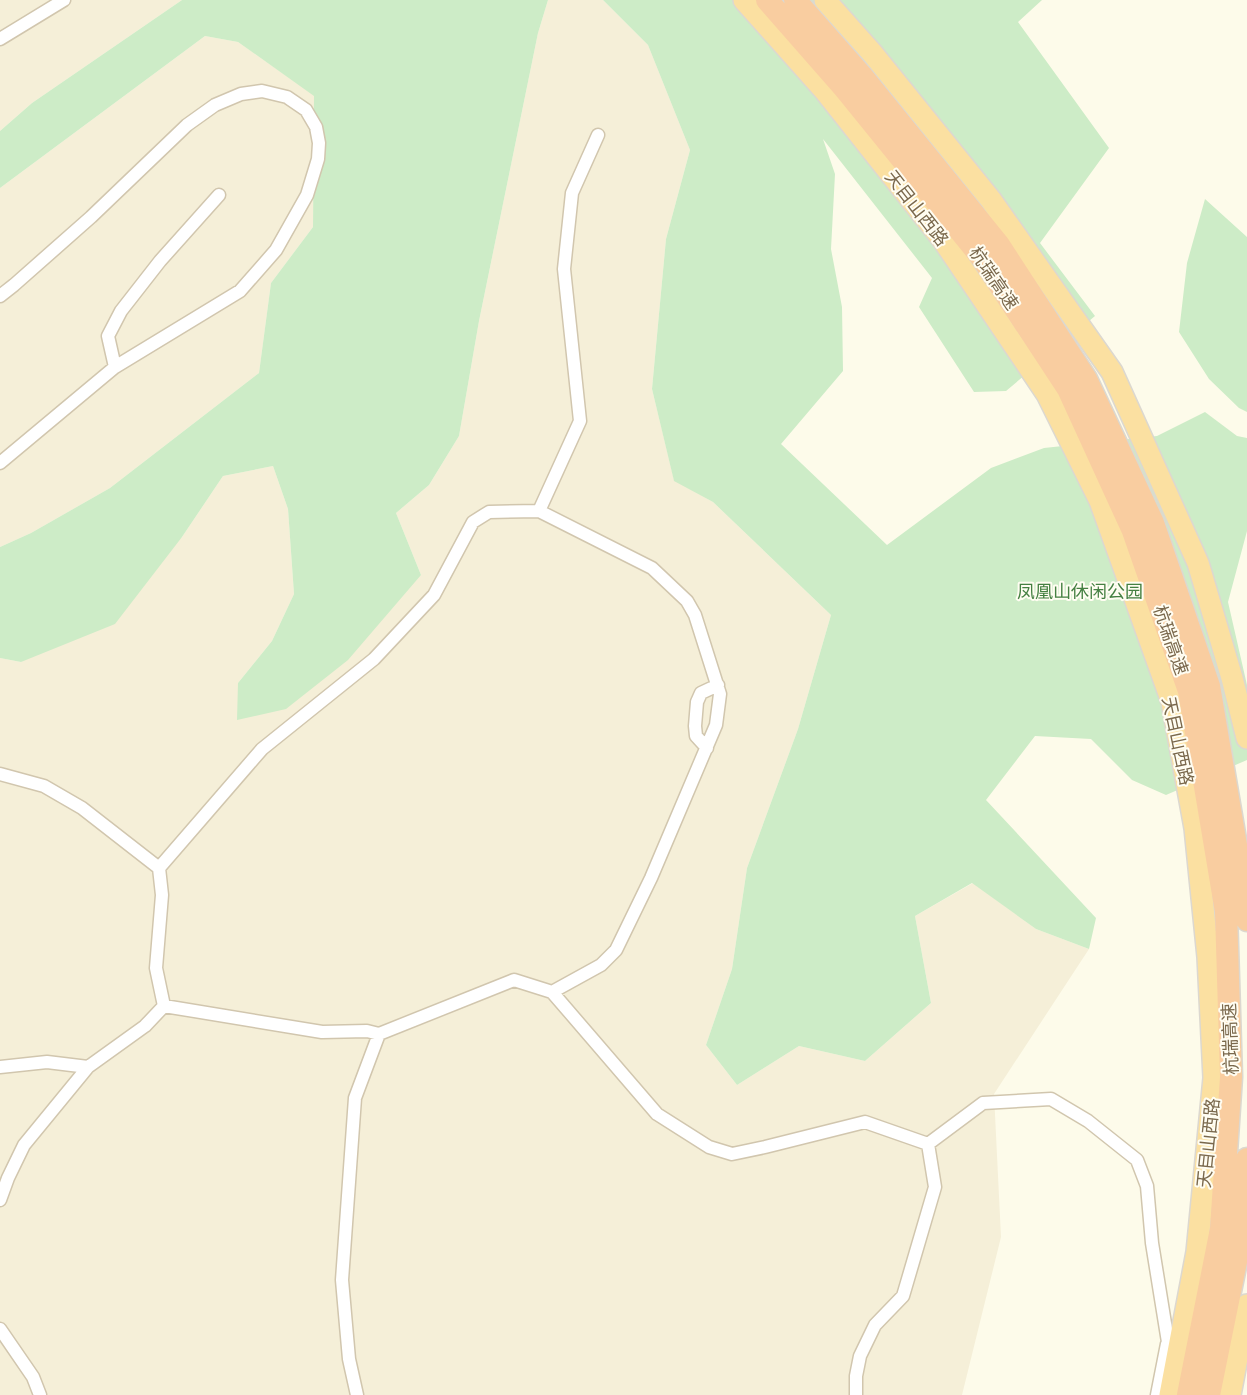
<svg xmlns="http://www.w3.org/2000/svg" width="1247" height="1395" font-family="Poppins,'Noto Sans SC',sans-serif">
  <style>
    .residential { fill: #f5efd8 }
    .green { fill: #cdecc7 }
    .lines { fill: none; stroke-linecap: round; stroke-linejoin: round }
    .minor-casing { stroke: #d1c6ae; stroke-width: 15 }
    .trunk-casing { stroke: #dcd8d0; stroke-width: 24 }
    .motorway-casing { stroke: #dcd8d0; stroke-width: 25 }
    .minor { stroke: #fff; stroke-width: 12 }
    .trunk { stroke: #fbe0a1; stroke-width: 21 }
    .motorway { stroke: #f9cda0; stroke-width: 22 }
    .labels { text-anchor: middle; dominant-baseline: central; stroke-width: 4; stroke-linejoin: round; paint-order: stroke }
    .street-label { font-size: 18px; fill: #7a684c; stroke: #fffdf2 }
    .park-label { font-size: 18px; fill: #458042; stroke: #fffdf2 }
  </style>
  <rect width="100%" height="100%" fill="#fdfbea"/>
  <!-- residential -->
  <path class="residential" d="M0 0H182L32 103 0 131Z
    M548 0H603L648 45 690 150 666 239 652 389 674 480 713 502 831 615 798 729 747 868 732 969 706 1045 737 1085 799 1046 865 1061 931 1003 915 916 973 883 1036 929 1089 949 994 1094 1001 1237 962 1395H0V658L21 662 182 537 223 476 273 466 288 509 294 594 272 641 238 683 421 575 396 513 429 485 459 436 479 321 538 33Z
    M205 36 238 42 315 96 313 227 271 283 259 373 110 488 31 533 0 547V188Z"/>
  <!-- green -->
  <path class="green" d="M182 0H548L538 33 479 321 459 436 429 485 396 513 421 575 348 660 286 709 237 720 238 683 272 641 294 594 288 509 273 466 223 476 182 537 115 624 21 662 0 658V547L31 533 110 488 259 373 271 283 313 227 314 96 238 42 205 36 0 188V131L32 103Z
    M603 0H1042L1018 22 1109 148 1040 243 1095 316 1006 391 974 392 919 307 932 278 823 139 835 174 831 249 842 307 843 371 781 444 887 545 991 468 1044 448 1157 436 1205 412 1237 436 1247 438V531L1228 602 1247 685V760L1166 795 1132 780 1091 739 1035 736 986 800 1096 918 1089 949 1036 929 972 883 915 916 931 1003 865 1061 799 1046 737 1085 706 1045 732 969 747 868 798 729 831 615 713 502 674 481 652 389 666 239 690 150 648 45Z
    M1205 199 1247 237V412L1239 408 1209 379 1179 332 1187 263Z"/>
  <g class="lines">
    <defs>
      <path id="minor" d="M0 39 64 0
        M0 296 14 285 91 217 187 125 215 105 241 94 262 91 287 97 306 110 316 127 319 143 318 159 307 195 276 250 240 291 115 367 0 463
        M115 367 108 336 121 311 160 261 219 195
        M539 511 580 421 564 269 572 193 598 135
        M707 748 696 736 695 726 697 702 701 693 718 685
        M0 774 44 786 82 808 159 868
        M164 1006 156 968 162 895 159 868 262 749 374 659 434 595 473 522 489 512 539 511 652 568 687 601 695 615 720 694 716 725 651 878 616 950 601 965 552 992
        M164 1006 322 1032 367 1031 379 1034 514 980 552 992 657 1114 709 1147 732 1154 765 1147 865 1122 928 1144
        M0 1067 47 1062 88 1067
        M928 1144 983 1103 1051 1099 1088 1121 1137 1160 1147 1186 1152 1243 1168 1342 1174 1361
        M0 1200 8 1178 24 1145 88 1067 145 1026 164 1006
        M0 1329 33 1377 40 1395
        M357 1395 349 1359 342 1280 355 1098 379 1034
        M856 1395V1376L860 1356 875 1325 903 1296 935 1187 928 1144
        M1157 1395 1167 1344"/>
      <path id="trunk" d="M744 0 825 91 943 240 1047 394 1100 501 1172 702 1195 828 1208 957 1214 1078 1197 1252 1170 1395
        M825 0 873 54 991 200 1112 372 1198 563 1232 678 1247 738
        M1230 1395 1247 1305"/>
      <path id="motorway" d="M767 0 845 89 982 258 1068 389 1133 531 1189 691 1226 912 1231 1077 1221 1229 1188 1395
        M795 0 861 75 999 245 1086 379 1153 523 1209 686 1247 910V920
        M1209 1395 1242 1232 1247 1159"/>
    </defs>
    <!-- minor casing -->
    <use href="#minor" class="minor-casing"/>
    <!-- trunk casing -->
    <use href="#trunk" class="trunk-casing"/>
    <!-- motorway casing -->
    <use href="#motorway" class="motorway-casing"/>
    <!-- minor -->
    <use href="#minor" class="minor"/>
    <!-- trunk -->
    <use href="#trunk" class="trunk"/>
    <!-- motorway -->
    <use href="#motorway" class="motorway"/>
  </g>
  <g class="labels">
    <!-- street labels -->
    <g class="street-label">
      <text transform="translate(917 208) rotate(52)">天目山西路</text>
      <text transform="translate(994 278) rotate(56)">杭瑞高速</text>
      <text transform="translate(1171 640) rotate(71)">杭瑞高速</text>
      <text transform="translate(1178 741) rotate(78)">天目山西路</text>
      <text transform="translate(1230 1039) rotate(-92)">杭瑞高速</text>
      <text transform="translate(1208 1143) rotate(-84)">天目山西路</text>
    </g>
    <!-- park labels -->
    <g class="park-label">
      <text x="1080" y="591">凤凰山休闲公园</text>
    </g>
  </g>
</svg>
